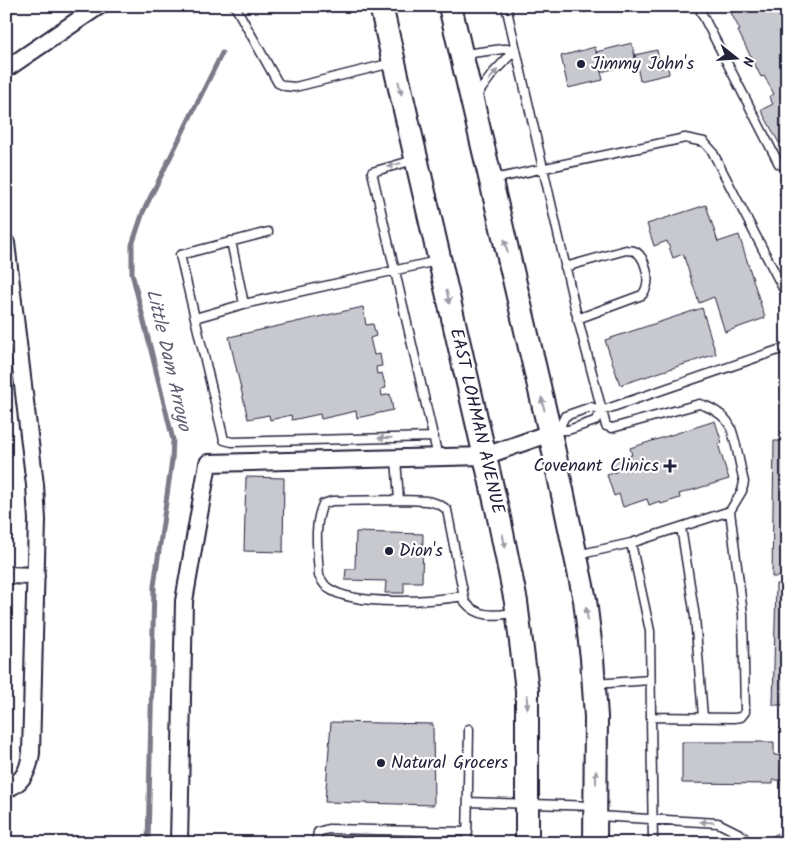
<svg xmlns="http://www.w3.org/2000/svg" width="793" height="849" font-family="Kalam,sans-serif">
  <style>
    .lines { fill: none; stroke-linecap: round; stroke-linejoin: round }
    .stream { stroke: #7a7a88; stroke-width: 5 }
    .building { fill: #c8c8cf; stroke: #22223b }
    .lane-casing { stroke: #22223b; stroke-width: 11 }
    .street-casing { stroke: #22223b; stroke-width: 20 }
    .secondary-casing { stroke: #22223b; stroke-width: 26 }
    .lane { stroke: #fff; stroke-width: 8 }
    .street { stroke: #fff; stroke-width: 16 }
    .secondary { stroke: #fff; stroke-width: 22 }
    .oneway { fill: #9c9ca7 }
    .poi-dot { fill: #22223b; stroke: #fff; stroke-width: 2 }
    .labels { text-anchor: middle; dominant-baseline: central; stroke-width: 4.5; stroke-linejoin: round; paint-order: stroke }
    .poi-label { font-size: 18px; fill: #22223b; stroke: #fff; text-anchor: start }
    .street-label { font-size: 18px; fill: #22223b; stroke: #fff }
    .water-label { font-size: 19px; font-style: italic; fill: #5c5c6f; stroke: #fff }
  </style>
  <rect width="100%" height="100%" fill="#fff"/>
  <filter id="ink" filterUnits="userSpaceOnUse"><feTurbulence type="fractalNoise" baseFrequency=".02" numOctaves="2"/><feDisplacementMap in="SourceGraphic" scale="10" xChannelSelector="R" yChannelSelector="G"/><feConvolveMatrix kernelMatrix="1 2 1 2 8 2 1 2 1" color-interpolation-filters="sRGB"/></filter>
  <g filter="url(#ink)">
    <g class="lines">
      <!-- stream -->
      <path class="stream" d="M148 843 154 586 172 460 173 440 132 273V245L143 212 222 53"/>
    </g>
    <!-- building -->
    <path class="building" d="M582 6H615L584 13Z
      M745 6H777L787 26V136L784 137 786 140 779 143 761 110 773 104 769 97 774 94 764 76 761 77 738 31 740 30 731 13Z
      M632 43 636 63 601 72 596 52Z
      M595 47 603 80 568 88 561 56Z
      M657 50 660 68 668 67 669 74 640 81 635 55Z
      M787 189V209L779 194Z
      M706 205 718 242 739 235 765 318 725 332 714 297 699 303 683 254 673 258 667 241 654 246 647 224Z
      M363 307 366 325 373 324 376 336 370 338 374 355 380 354 382 366 376 367 377 374 382 373 386 388 381 389 382 396 390 394 393 410 357 418 356 411 321 419 320 414 292 420 291 415 270 420 269 415 248 419 229 337Z
      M702 308 716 354 620 385 605 340Z
      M715 421 722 443 718 444 729 479 679 494 680 498 661 504 660 501 649 505 647 499 623 507 619 494 614 496 607 475 616 472 613 461 632 455 630 448Z
      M774 441H787V577H772Z
      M246 477 284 478 283 552 244 551Z
      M356 532 423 534 422 582H404V593H385L386 581 345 580 346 569H355Z
      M776 584 787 585V705H773Z
      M331 722 433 724 434 805 325 802Z
      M682 742H774V755L787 756V778L785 780H773V784L682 783Z
      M786 828 778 843H761Z"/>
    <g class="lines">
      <defs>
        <path id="lane" d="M235 6 278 83 285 86 295 87 392 63
          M506 6 575 308 606 426 612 428 699 404C709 406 725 415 730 426 736 439 740 467 744 482L742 491 730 511 743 614 745 712 741 717 734 718 651 717 653 843
          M701 6V12L779 164 784 166H787
          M464 54 503 49H516
          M476 96 494 72 516 49
          M414 160 372 172 438 457
          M494 179 685 138 704 142 712 151 787 296
          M268 232 180 255 224 440 232 442 434 437
          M565 267 626 250C629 251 632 250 634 251 645 255 650 278 646 288 646 289 643 294 642 295L577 319
          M244 304 437 261
          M195 318 244 304 231 241
          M559 429 565 416 591 407 601 411 787 347
          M556 430H568L595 421 601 411
          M396 458 399 500C415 501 435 498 447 510L465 602C479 619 497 615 516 613
          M399 500 332 501 323 504C313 526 318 552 319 576 322 581 324 585 328 588 354 607 433 601 464 596
          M681 527 695 617 703 717
          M577 555 631 543
          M595 684 650 680
          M651 717 650 631 631 543 730 511
          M468 802 594 806
          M598 816 718 823 740 834 750 843
          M316 843 318 832 328 829 468 832
          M467 843 469 729"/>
        <path id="street" d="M6 69 99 6
          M6 243 35 485 37 520 31 753C29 770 23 783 6 789
          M6 575 36 576
          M179 843 184 601 208 463 485 456 550 433"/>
        <g id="secondary">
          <path id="s1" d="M381 6 498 513 516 602 527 690V843"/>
          <path d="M450 6 550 433 585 600 592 658 596 717 595 843"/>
        </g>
      </defs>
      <!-- lane casing -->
      <use href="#lane" class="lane-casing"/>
      <!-- street casing -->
      <use href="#street" class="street-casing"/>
      <!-- secondary casing -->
      <use href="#secondary" class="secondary-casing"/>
      <!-- lane -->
      <use href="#lane" class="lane"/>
      <!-- street -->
      <use href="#street" class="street"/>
      <!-- secondary -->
      <use href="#secondary" class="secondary"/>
    </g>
    <!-- one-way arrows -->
    <defs><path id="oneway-solid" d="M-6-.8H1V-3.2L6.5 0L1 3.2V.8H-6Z" transform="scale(1.25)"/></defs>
    <g class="oneway">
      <use href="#oneway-solid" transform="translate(493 75) rotate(-51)"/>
      <use href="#oneway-solid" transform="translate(400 88) rotate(77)"/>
      <use href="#oneway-solid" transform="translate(394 165) rotate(164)"/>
      <use href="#oneway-solid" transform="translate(506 246) rotate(-103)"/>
      <use href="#oneway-solid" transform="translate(448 297) rotate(77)"/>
      <use href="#oneway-solid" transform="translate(543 404) rotate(-103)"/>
      <use href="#oneway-solid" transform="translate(385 438) rotate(179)"/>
      <use href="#oneway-solid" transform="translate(504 541) rotate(78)"/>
      <use href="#oneway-solid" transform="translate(587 614) rotate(-98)"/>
      <use href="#oneway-solid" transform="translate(527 702) rotate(88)"/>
      <use href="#oneway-solid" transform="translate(596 777) rotate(-90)"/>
      <use href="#oneway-solid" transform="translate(707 822) rotate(-176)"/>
    </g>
  </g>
  <!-- markers -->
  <g class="poi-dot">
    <circle cx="581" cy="64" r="5"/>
    <path d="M667.5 458.5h5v5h5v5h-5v5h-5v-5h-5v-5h5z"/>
    <circle cx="389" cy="551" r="5"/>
    <circle cx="381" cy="763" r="5"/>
  </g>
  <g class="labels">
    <!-- poi labels -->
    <g class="poi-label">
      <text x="591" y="64">Jimmy John's</text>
      <text x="659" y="466" text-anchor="end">Covenant Clinics</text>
      <text x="399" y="551">Dion's</text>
      <text x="391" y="763">Natural Grocers</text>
    </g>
    <!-- street labels -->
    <g class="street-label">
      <text stroke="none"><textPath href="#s1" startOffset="426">EAST LOHMAN AVENUE</textPath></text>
    </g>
    <!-- water labels -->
    <g class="water-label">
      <text transform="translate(168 360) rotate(77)">Little Dam Arroyo</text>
    </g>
  </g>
  <!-- margin -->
  <rect width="793" height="849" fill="none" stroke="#fff" stroke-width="25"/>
  <rect x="12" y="12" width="768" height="824" fill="none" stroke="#22223b" stroke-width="2" filter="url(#ink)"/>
  <!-- north arrow -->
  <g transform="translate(736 58) rotate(107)" stroke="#ffffff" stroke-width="4" paint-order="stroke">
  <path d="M0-4L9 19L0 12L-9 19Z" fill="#22223b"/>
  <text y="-8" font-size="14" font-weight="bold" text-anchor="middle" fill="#22223b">N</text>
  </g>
</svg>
